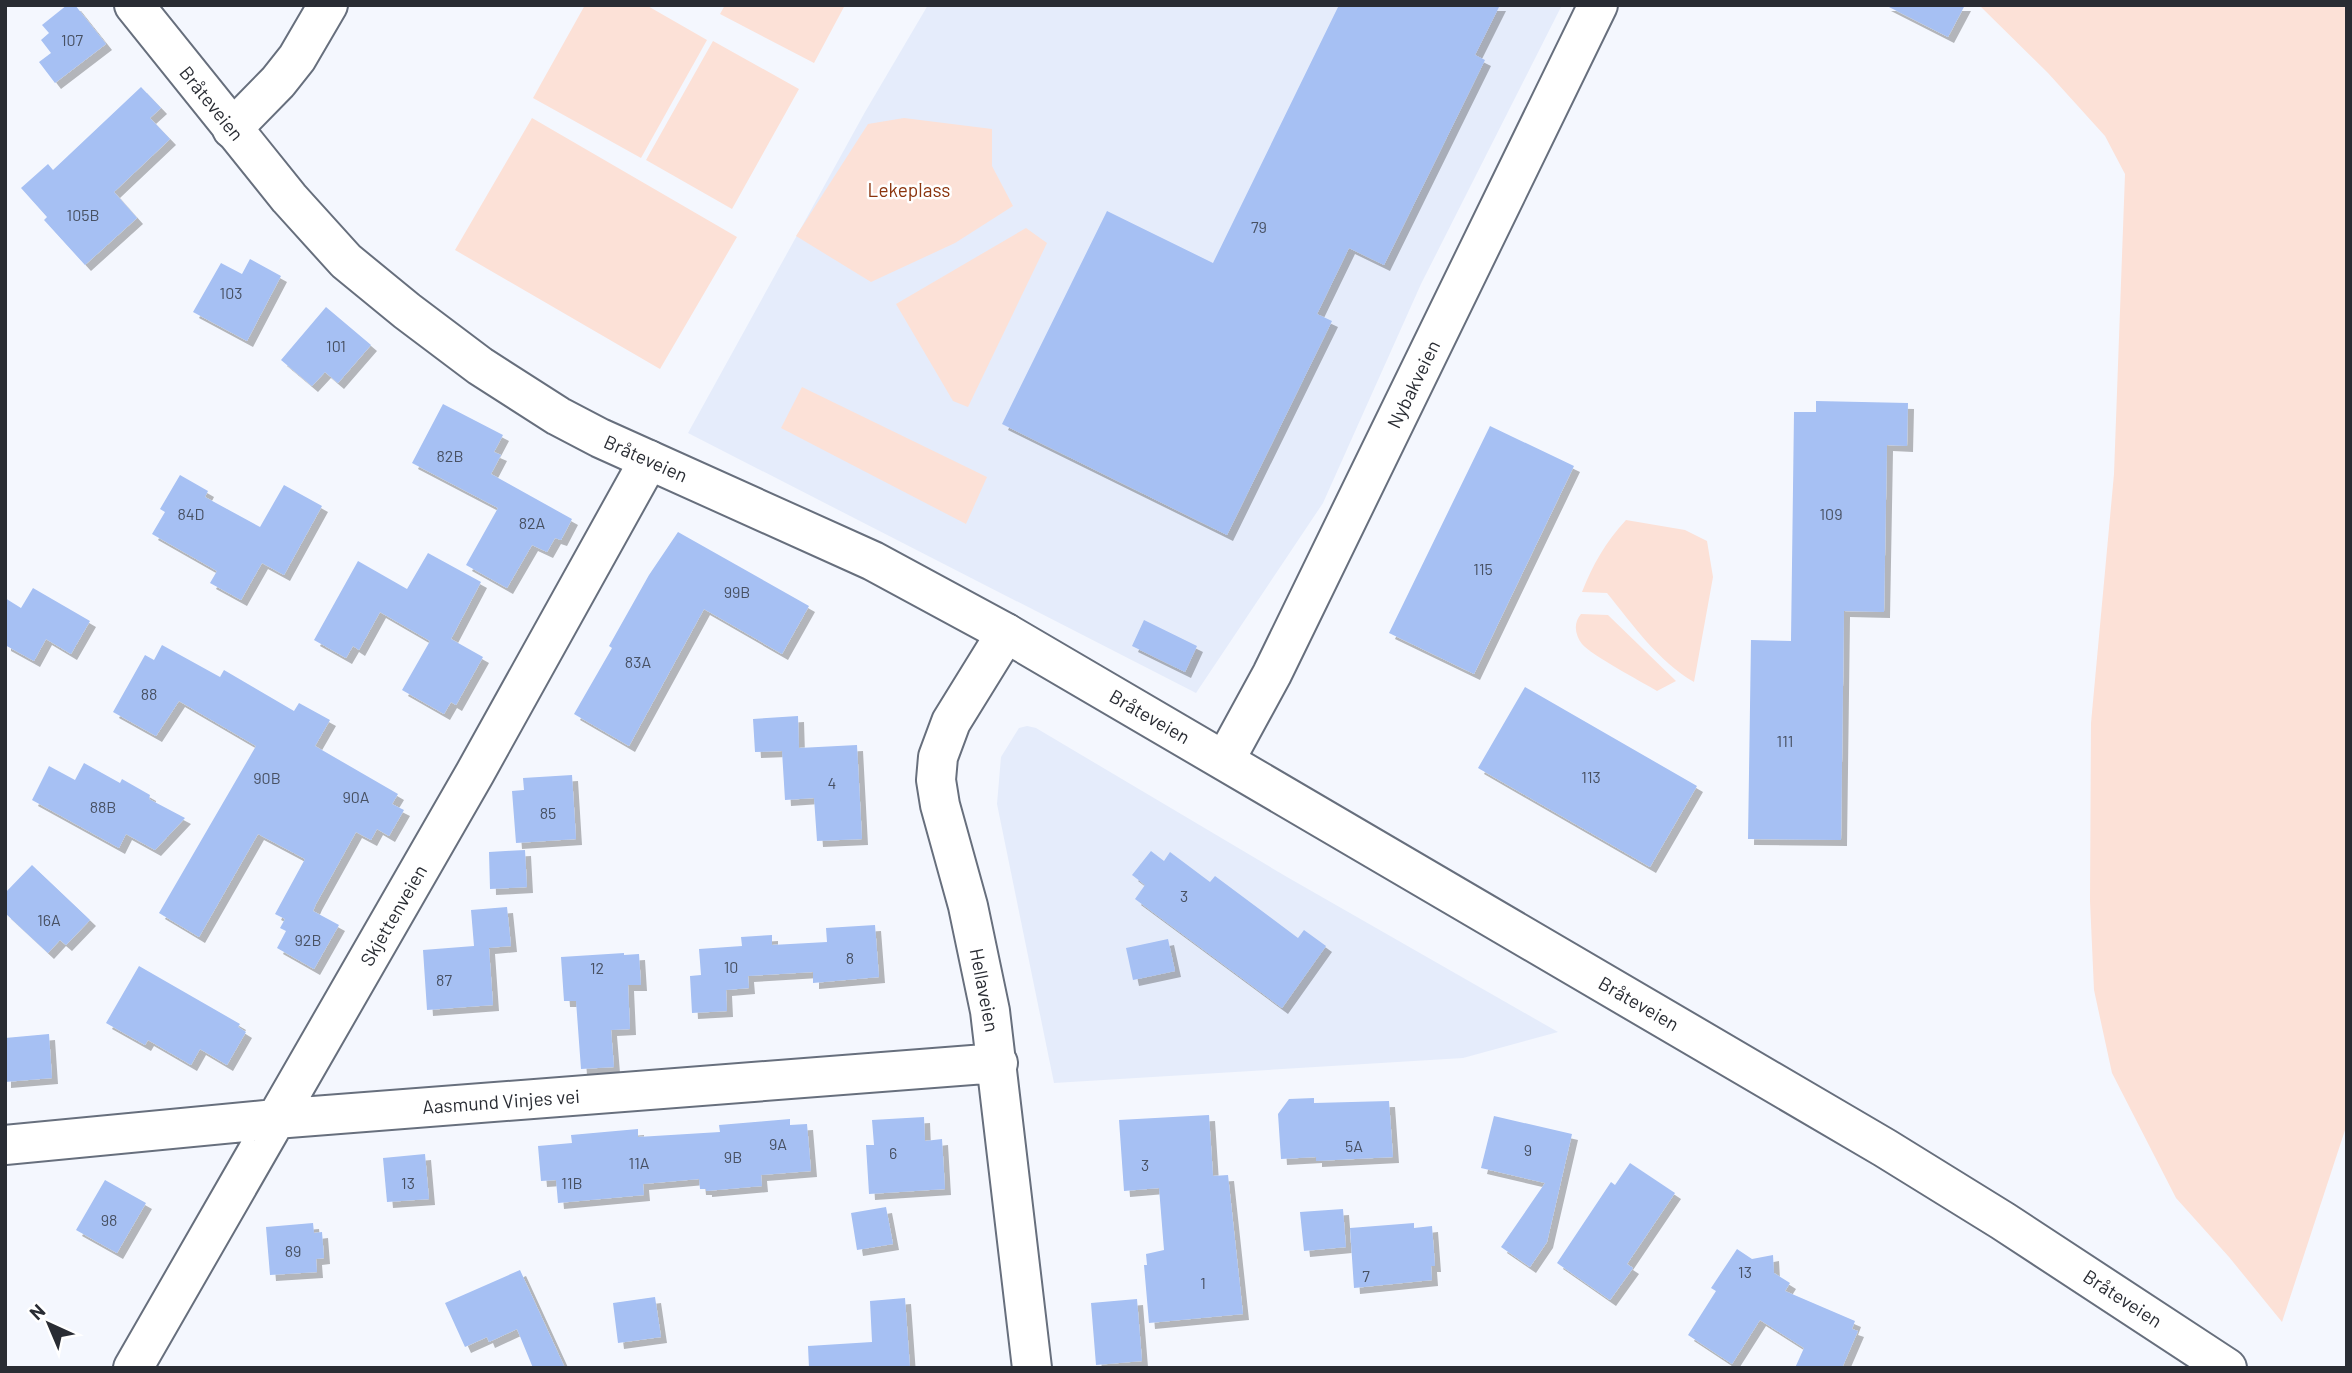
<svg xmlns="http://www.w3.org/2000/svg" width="2352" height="1373" font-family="Barlow,sans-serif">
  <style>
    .built { fill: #e5ecfb }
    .green { fill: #fce1d7 }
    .building { fill: #a6c0f3; filter: url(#shadow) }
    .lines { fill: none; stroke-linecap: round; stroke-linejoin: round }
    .minor-casing { stroke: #676f7d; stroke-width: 42 }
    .major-casing { stroke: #676f7d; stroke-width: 42 }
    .minor { stroke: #fff; stroke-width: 38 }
    .major { stroke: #fff; stroke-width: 38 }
    .labels { text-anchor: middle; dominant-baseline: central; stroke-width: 5; stroke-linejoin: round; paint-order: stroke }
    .number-label { font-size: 16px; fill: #485163 }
    .street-label { font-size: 19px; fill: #292c33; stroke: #fff }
    .park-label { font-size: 19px; fill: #8b340d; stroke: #fff }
  </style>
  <defs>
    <filter id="shadow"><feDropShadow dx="6" dy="6" stdDeviation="0" flood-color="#0004"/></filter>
  </defs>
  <rect width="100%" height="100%" fill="#f4f7fe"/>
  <!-- built -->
  <path class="built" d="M928 5H1562L1421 284 1323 503 1196 693 688 433 865 112Z
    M1027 726 1036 728 1287 877 1558 1032 1463 1058 1054 1083 997 804 1001 757 1019 728Z"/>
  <!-- green -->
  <path class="green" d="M585 5H646L707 40 641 158 533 98Z
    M725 5H845L814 63 720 14Z
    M1979 5H2347V1124L2282 1322 2229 1257 2176 1198 2112 1073 2094 990 2090 901 2091 723 2114 474 2125 174 2105 136 2048 73Z
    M713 41 799 89 732 209 646 160Z
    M532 118 737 237 660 369 455 250Z
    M904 118 992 129V166L1013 206 955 243 871 282 796 236 868 124Z
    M1026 228 1047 243 968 407 953 401 896 304Z
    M802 387 987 477 966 524 781 428Z
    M1626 520 1685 530 1707 541 1713 577 1694 682C1658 661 1633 625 1607 593L1582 592C1593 564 1605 543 1626 520Z
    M1581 614 1608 615 1676 681 1657 691C1642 682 1591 655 1582 644 1575 635 1573 623 1581 614Z"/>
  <!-- building -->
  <path class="building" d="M67 5H75L106 44 55 83 39 62 51 53 41 40 49 33 42 25Z
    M1339 5H1500L1475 55 1485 60 1384 265 1349 248 1317 314 1332 321 1227 535 1002 424 1107 211 1213 263Z
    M1885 5H1965L1948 37Z
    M141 87 161 108 150 118 170 139 114 192 137 218 85 265 44 220 47 217 21 188 48 164 53 170Z
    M250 259 281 276 247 341 193 312 221 263 242 274Z
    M326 307 371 345 338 383 325 372 312 386 281 360Z
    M1816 401 1908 403 1907 446 1887 445 1884 612 1844 611 1841 840 1748 839 1751 640 1791 641 1794 412H1816Z
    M443 404 503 435 494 452 501 455 491 474 572 519 561 540 555 538 547 552 532 545 507 588 466 565 498 508 412 463Z
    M1490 426 1574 466 1474 674 1389 633Z
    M180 475 208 491 205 497 260 527 284 485 322 506 284 575 262 563 241 600 210 583 217 571 152 534 165 512 160 509Z
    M678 532 809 606 782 654 704 609 629 746 574 714 612 648 609 646 649 575Z
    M428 553 481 582 451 639 483 657 456 705 451 702 444 714 402 690 430 641 380 612 359 650 353 646 346 658 314 640 358 561 407 589Z
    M33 588 90 621 71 654 46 639 34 661 5 645V598L21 608Z
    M1144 620 1197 646 1185 672 1132 646Z
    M162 645 220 677 224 670 294 711 299 703 330 720 315 746 398 794 392 804 404 810 389 836 377 829 371 840 356 832 316 904 313 911 339 925 314 969 277 948 286 931 280 928 285 919 275 914 305 859 258 834 199 937 159 913 256 746 179 701 156 736 113 712 145 655 154 660Z
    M1525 687 1697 786 1650 867 1478 768Z
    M798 716 799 748 857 745 862 839 817 841 814 798 785 800 782 751 755 752 753 719Z
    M84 763 120 783 122 779 150 795 149 799 185 818 155 850 126 834 119 848 32 800 49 766 75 780Z
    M572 775 576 839 516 843 512 791 524 790 523 778Z
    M525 850 527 887 490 889 489 852Z
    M1151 851 1164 861 1170 852 1210 882 1215 876 1298 938 1304 930 1326 946 1282 1008 1135 899 1145 885 1132 875Z
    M32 865 90 920 66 945 60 940 48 953 5 913V893Z
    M507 907 511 946 489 948 493 1005 427 1010 423 950 474 946 471 910Z
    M875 925 879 977 813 983V972L748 976 749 988 726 990 727 1011 692 1013 690 976 701 975 699 949 742 946 741 937 772 935V945L827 942 826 928Z
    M1168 939 1175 971 1133 980 1126 948Z
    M624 953V955L639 954 641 985H628L630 1029 611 1030 614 1067 581 1069 576 1001H564L561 957Z
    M139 966 240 1024 238 1027 246 1032 227 1065 200 1049 191 1065 148 1040 145 1045 106 1023Z
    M49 1034 52 1078 5 1082V1038Z
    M1314 1098V1103L1389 1101 1393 1157 1316 1161V1157L1281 1159 1278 1114 1289 1099Z
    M1209 1115 1213 1176 1228 1175 1243 1314 1149 1323 1144 1265H1147L1146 1254 1164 1250 1159 1188 1124 1191 1119 1120Z
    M1494 1116 1572 1134 1547 1242 1530 1267 1501 1247 1545 1183 1481 1168Z
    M924 1117 925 1141 942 1139 945 1189 869 1194 866 1145H874L872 1120Z
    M790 1119V1125L807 1124 811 1171 761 1175 762 1186 706 1191V1189H700L699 1179 643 1184 644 1195 558 1203 556 1180 541 1181 538 1146 572 1143 571 1135 638 1129V1137L720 1132 719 1125Z
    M425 1154 429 1199 387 1202 383 1158Z
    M1630 1163 1675 1193 1627 1264 1633 1268 1610 1300 1557 1263 1611 1182 1615 1185Z
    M105 1180 146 1203 117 1253 76 1230Z
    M886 1207 893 1244 857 1250 851 1213Z
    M1343 1209 1346 1247 1304 1251 1300 1212Z
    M313 1223 314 1233 322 1232 324 1258 316 1259 317 1272 270 1275 266 1227Z
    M1414 1223V1228L1432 1226 1435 1266H1431L1432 1280 1354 1288 1350 1228Z
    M1737 1249 1752 1259 1773 1255 1774 1273 1790 1283 1785 1291 1855 1321 1852 1329 1858 1331 1842 1368H1795L1804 1348 1760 1320 1732 1364 1688 1335 1716 1291 1711 1288Z
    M520 1270 565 1368H533L517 1329 489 1342 487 1337 465 1347 445 1303Z
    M655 1297 661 1337 618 1343 613 1303Z
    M905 1298 910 1368H809L808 1346 872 1342 870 1301Z
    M1137 1299 1142 1361 1096 1365 1091 1303Z"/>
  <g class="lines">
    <defs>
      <path id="minor" d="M232 129 278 82 297 58 328 5
        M1006 633 951 722 938 757 936 780 940 805 968 906 990 1011 1032 1368
        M1225 760 1272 674 1598 5
        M5 1145 275 1119 998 1063
        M133 1368 475 773 649 460"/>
      <path id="major" d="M134 5 289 198 346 261 407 311 480 366 558 416 600 438 873 561 1006 633 1885 1148 2003 1221 2227 1368"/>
    </defs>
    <!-- minor casing -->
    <use href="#minor" class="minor-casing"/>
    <!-- major casing -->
    <use href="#major" class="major-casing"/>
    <!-- minor -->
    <use href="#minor" class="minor"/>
    <!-- major -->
    <use href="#major" class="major"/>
  </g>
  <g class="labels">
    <!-- number labels -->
    <g class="number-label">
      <text x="72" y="39">107</text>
      <text x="83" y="214">105B</text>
      <text x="1259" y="226">79</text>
      <text x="231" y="292">103</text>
      <text x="336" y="345">101</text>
      <text x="450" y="455">82B</text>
      <text x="191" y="513">84D</text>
      <text x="1831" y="513">109</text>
      <text x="532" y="522">82A</text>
      <text x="1483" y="568">115</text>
      <text x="737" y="591">99B</text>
      <text x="638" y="661">83A</text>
      <text x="149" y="693">88</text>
      <text x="1785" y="740">111</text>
      <text x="1591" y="776">113</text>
      <text x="267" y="777">90B</text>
      <text x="832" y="782">4</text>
      <text x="356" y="796">90A</text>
      <text x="103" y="806">88B</text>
      <text x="548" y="812">85</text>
      <text x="1184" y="895">3</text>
      <text x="49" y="919">16A</text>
      <text x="308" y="939">92B</text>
      <text x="850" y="957">8</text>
      <text x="731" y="966">10</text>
      <text x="597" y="967">12</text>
      <text x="444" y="979">87</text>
      <text x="778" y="1143">9A</text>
      <text x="1354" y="1145">5A</text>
      <text x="1528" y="1149">9</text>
      <text x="893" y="1152">6</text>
      <text x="733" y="1156">9B</text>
      <text x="639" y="1162">11A</text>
      <text x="1145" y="1164">3</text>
      <text x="408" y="1182">13</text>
      <text x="572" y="1182">11B</text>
      <text x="109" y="1219">98</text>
      <text x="293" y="1250">89</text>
      <text x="1745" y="1271">13</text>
      <text x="1366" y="1275">7</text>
      <text x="1203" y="1282">1</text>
    </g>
    <!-- street labels -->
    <g class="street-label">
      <text transform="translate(212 103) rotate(51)">Bråteveien</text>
      <text transform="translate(1413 384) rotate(-64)">Nybakveien</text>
      <text transform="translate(646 458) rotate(24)">Bråteveien</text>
      <text transform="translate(1150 716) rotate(30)">Bråteveien</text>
      <text transform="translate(393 915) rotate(-60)">Skjettenveien</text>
      <text transform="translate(985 990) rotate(79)">Hellaveien</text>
      <text transform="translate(1639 1003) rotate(30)">Bråteveien</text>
      <text transform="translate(501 1101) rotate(-4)">Aasmund Vinjes vei</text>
      <text transform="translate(2123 1298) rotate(33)">Bråteveien</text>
    </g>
    <!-- park labels -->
    <g class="park-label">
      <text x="909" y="189">Lekeplass</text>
    </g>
  </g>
  <!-- border -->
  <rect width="2352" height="1373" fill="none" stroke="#292c33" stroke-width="14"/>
  <!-- north arrow -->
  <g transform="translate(49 1324) rotate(316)" stroke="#ffffff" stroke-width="5" paint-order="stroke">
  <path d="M0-5L12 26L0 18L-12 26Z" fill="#292c33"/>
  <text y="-10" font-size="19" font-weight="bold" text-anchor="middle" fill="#292c33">N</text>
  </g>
</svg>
